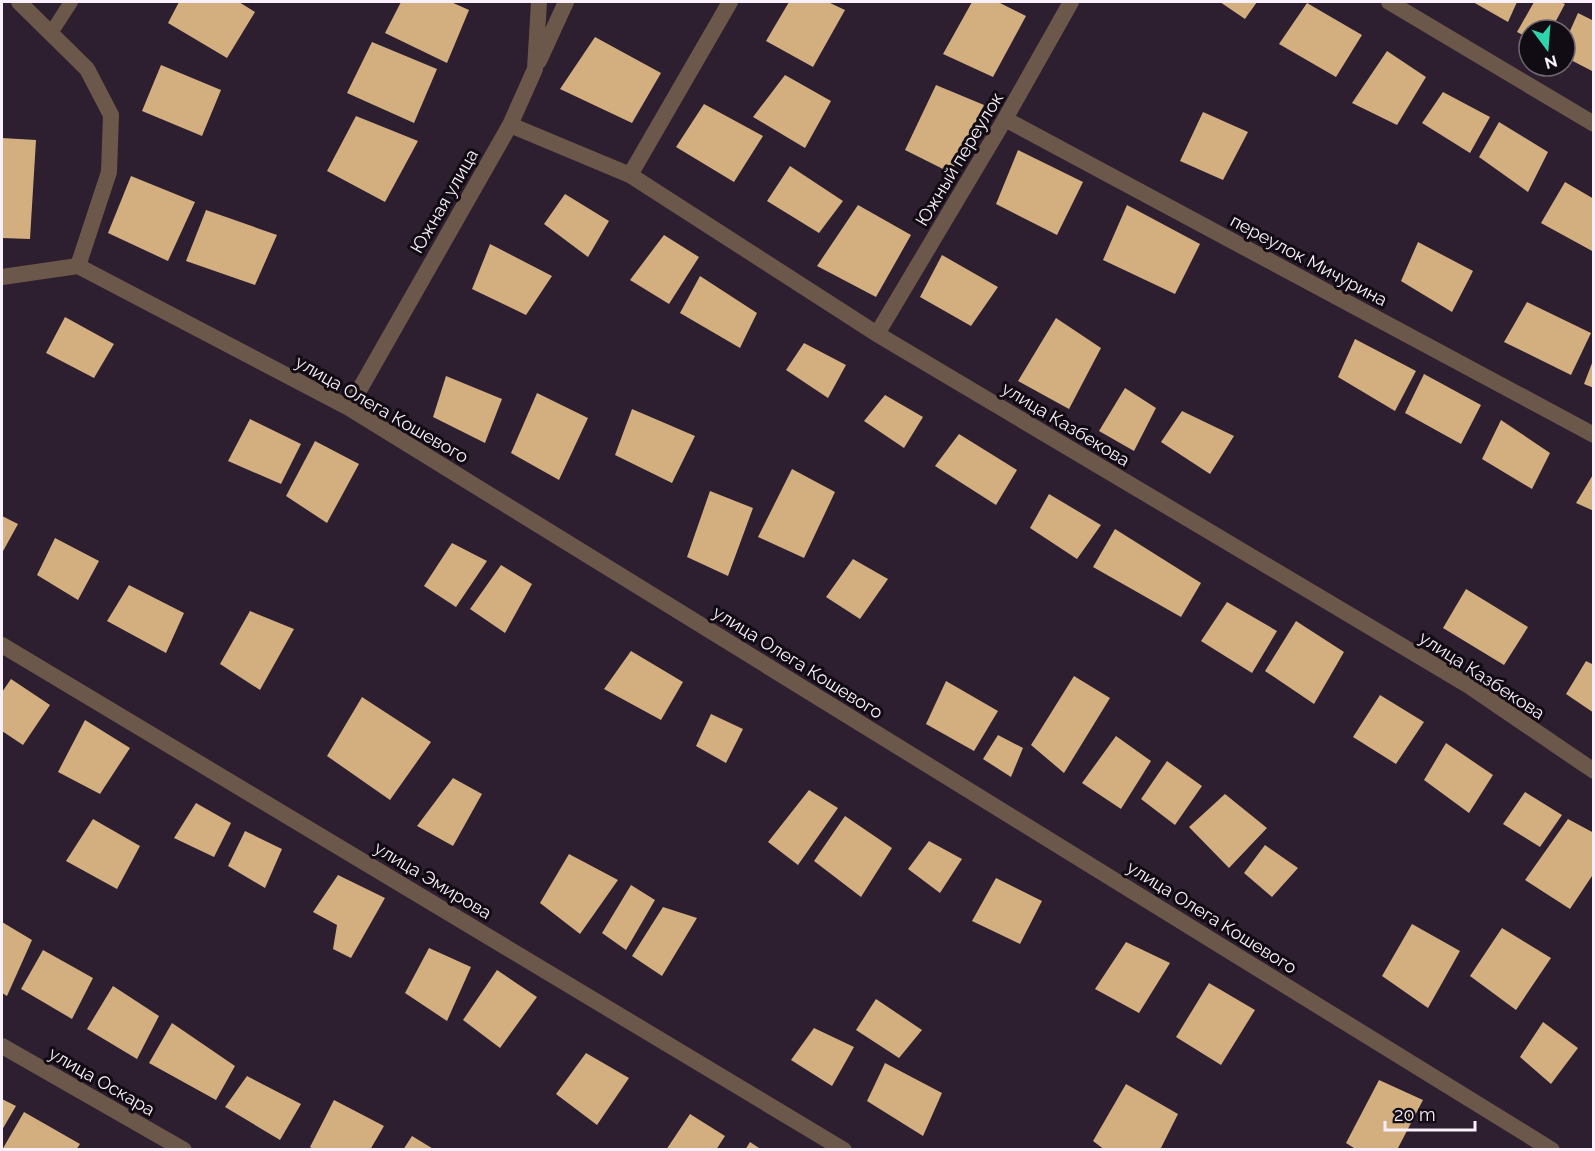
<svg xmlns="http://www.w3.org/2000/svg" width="1595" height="1151" font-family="Raleway,sans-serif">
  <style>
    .building { fill: #d3af7f }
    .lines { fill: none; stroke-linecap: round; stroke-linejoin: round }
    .service { stroke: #6c584a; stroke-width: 14 }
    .minor { stroke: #6c584a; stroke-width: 16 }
    .labels { text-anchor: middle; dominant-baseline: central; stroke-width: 6; stroke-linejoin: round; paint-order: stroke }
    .street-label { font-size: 18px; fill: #faf0fb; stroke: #110b13 }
  </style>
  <rect width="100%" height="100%" fill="#2d1e30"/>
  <!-- building -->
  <path class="building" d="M179 2H239L255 12 227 58 168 23Z
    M401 2H451L469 10 447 63 385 33Z
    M789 2H828L845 10 813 67 766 41Z
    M972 2H998L1026 16 993 77 943 54Z
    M1220 2H1257L1245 19Z
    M1473 2H1517L1508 22Z
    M1534 2H1560L1565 4 1551 30H1529V38L1517 32Z
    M1307 3 1362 35 1336 77 1279 44Z
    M1578 13 1594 21V72L1565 57V42Z
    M595 37 661 73 632 123 560 89Z
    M372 42 437 69 414 123 347 93Z
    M1387 51 1426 77 1397 125 1352 103Z
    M161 65 221 90 202 136 142 111Z
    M785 75 831 101 805 148 753 117Z
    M936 85 984 105 951 173 905 150Z
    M1443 92 1490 117 1470 153 1422 123Z
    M704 104 763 136 734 182 676 147Z
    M1203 112 1248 132 1223 180 1180 161Z
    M356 116 418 141 385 202 327 171Z
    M1499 122 1548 152 1528 192 1479 157Z
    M2 138 36 140 30 239 2 238Z
    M1018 150 1083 182 1057 235 996 204Z
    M790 166 843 201 819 233 767 201Z
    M131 176 195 202 168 261 108 233Z
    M1565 182 1594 199V252L1541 223Z
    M565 194 609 221 588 257 544 224Z
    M858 205 911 235 876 297 817 266Z
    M1127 205 1200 244 1175 294 1103 260Z
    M206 210 277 235 255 285 186 261Z
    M664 235 699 257 669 304 630 280Z
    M1418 242 1473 271 1452 312 1401 281Z
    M490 244 552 276 526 315 472 289Z
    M942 255 998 287 971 326 920 297Z
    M700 276 757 313 740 348 680 313Z
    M1527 302 1591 333 1571 375 1504 342Z
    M65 317 114 344 94 378 46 353Z
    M1056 318 1101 348 1069 409 1018 381Z
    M1355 339 1416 371 1395 411 1338 377Z
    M804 343 846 365 828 398 786 370Z
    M1594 358V388L1584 384Z
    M1424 374 1481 405 1461 444 1405 413Z
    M446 376 502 399 485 443 433 417Z
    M1125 388 1156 408 1134 451 1099 431Z
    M537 393 588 418 559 480 511 453Z
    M885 395 923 417 904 448 864 421Z
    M632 409 695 436 672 483 615 455Z
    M1182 411 1234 436 1210 474 1161 442Z
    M250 419 301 444 281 484 228 461Z
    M1501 420 1550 453 1532 489 1482 459Z
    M959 434 1017 470 996 505 935 466Z
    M315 441 359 464 327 523 286 496Z
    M792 469 835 492 804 558 758 537Z
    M1594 473V511L1576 503Z
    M710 491 753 508 728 576 687 557Z
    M1049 494 1101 525 1077 559 1030 528Z
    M2 516 18 524 2 553Z
    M1115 529 1201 583 1181 617 1093 567Z
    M55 538 99 561 78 600 37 575Z
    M452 543 487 561 456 607 424 586Z
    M853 559 888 579 860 619 826 597Z
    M501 565 532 584 505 633 470 609Z
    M129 585 184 613 166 653 107 621Z
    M1466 589 1528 627 1504 665 1443 628Z
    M1227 602 1277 631 1252 673 1201 641Z
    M250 611 294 629 260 690 220 664Z
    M1296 621 1344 652 1314 704 1265 671Z
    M631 651 683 682 661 720 604 689Z
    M1586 661 1594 665V713L1566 694Z
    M1074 676 1110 698 1064 773 1031 745Z
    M11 679 50 705 23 745 2 731V692Z
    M946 681 998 711 974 751 926 724Z
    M1380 695 1424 722 1396 764 1353 737Z
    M362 697 431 742 390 800 327 756Z
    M711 714 743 729 726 763 696 746Z
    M85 720 130 748 100 794 58 772Z
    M998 735 1023 748 1011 777 983 759Z
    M1116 736 1151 761 1121 809 1082 783Z
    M1446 743 1493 775 1469 813 1424 780Z
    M1167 761 1202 786 1175 825 1141 799Z
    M453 778 482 794 453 846 417 826Z
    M809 790 838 808 798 865 768 842Z
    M1525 792 1562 815 1540 847 1503 824Z
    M1225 794 1267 828 1229 868 1189 827Z
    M196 803 231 823 214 857 174 838Z
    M845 816 892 848 861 897 814 861Z
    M93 819 140 846 117 889 66 861Z
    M1568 819 1594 833V873L1570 909 1525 880Z
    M245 831 282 849 265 888 228 866Z
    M929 841 962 859 940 893 908 869Z
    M1265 845 1298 868 1272 897 1244 873Z
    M569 854 618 880 580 934 540 903Z
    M338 875 385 898 351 958 333 949 337 925 313 912Z
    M996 878 1042 901 1020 944 972 921Z
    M631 885 655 900 626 950 602 933Z
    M663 907 697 918 662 976 632 956Z
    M2 922 32 940 7 996 2 993Z
    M1412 924 1460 951 1428 1008 1382 976Z
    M1502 928 1551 958 1516 1010 1470 976Z
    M1126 942 1170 963 1139 1013 1095 989Z
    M429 948 471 967 447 1021 405 993Z
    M43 950 93 978 72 1019 21 989Z
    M497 970 537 997 500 1048 463 1020Z
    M1209 983 1255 1010 1221 1065 1176 1037Z
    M113 986 159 1016 137 1059 87 1029Z
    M876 999 922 1030 899 1058 856 1030Z
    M1543 1022 1578 1048 1551 1084 1520 1057Z
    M172 1023 235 1066 216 1100 149 1063Z
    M814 1028 854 1047 832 1086 791 1060Z
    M586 1053 629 1078 597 1125 556 1094Z
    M885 1063 942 1093 923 1136 867 1101Z
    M247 1076 301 1104 280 1140 225 1107Z
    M1379 1080 1423 1100 1397 1150H1357L1346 1143Z
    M1126 1084 1178 1114 1160 1150H1105L1093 1141Z
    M2 1099 16 1106 2 1130Z
    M334 1100 384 1126 370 1150H314L310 1147Z
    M24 1112 80 1144 76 1150H2Z
    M690 1114 725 1136 716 1150H666Z
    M412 1136 435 1150H403Z
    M750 1142 762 1150H745Z"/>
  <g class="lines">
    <!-- service -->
    <path class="service" d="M51 33 71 2"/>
    <!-- minor -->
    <path class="minor" d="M19 2 87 69 111 115 109 172 78 266
      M1389 2 1594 124
      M539 61 566 2
      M1005 119 1594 435
      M510 125 630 175 877 334 1466 684 1594 771
      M630 175 730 2
      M2 277 78 266 349 408 1552 1150
      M877 334 1005 119 1071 2
      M349 408 510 125 535 69 539 2
      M2 645 844 1150
      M2 1046 184 1150"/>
  </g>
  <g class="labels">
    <!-- street labels -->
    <g class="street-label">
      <text transform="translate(959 159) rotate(-59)">Южный переулок</text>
      <text transform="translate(444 201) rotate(-60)">Южная улица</text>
      <text transform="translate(1309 260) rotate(28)">переулок Мичурина</text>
      <text transform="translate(382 409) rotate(30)">улица Олега Кошевого</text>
      <text transform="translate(1066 424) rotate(31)">улица Казбекова</text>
      <text transform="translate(798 662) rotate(32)">улица Олега Кошевого</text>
      <text transform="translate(1482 675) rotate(33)">улица Казбекова</text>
      <text transform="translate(433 880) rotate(31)">улица Эмирова</text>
      <text transform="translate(1212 917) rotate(32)">улица Олега Кошевого</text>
      <text transform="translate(102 1081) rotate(30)">улица Оскара</text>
    </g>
  </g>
  <!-- border -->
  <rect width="1595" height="1151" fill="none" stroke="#faf0fb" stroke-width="6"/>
  <!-- north arrow -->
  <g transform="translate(1547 48) rotate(164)"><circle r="28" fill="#110b13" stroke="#6e6770" stroke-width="1.5"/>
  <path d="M0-4.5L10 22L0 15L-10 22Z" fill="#2ed4aa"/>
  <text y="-9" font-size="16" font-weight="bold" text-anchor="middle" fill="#faf0fb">N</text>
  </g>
  <!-- scale -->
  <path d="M1385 1121v9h90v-9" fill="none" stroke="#faf0fb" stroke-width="3"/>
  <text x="1394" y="1121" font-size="18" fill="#faf0fb" stroke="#110b13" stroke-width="4.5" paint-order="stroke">20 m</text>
</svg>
